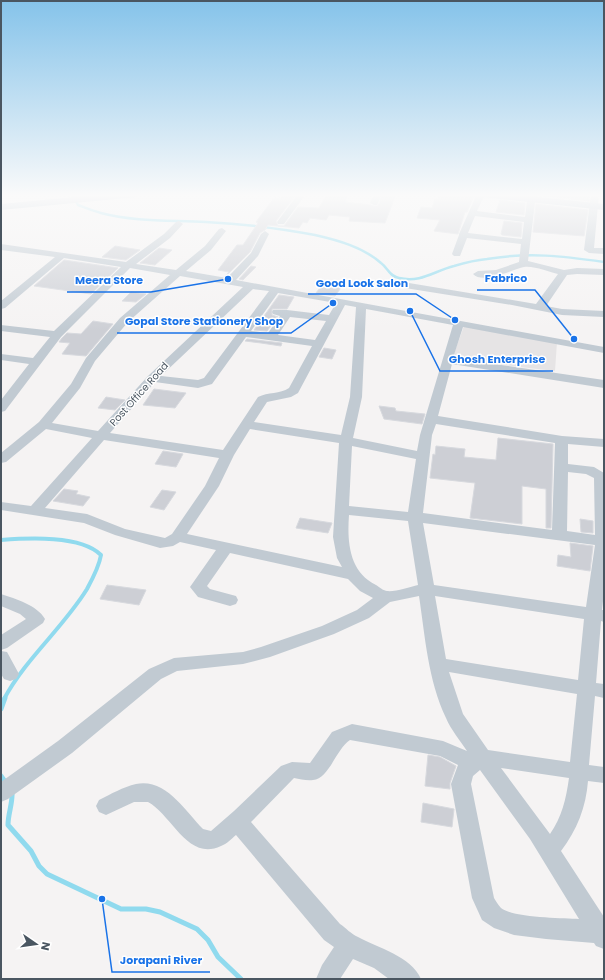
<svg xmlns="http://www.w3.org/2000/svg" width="605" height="980" font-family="Poppins,sans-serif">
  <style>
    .education { fill: #e6e4e5 }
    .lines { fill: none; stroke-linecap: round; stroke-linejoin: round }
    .stream-far2 { stroke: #90daee; stroke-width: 2.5 }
    .stream-far1 { stroke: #90daee; stroke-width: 4 }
    .stream { stroke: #90daee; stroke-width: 5 }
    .building { fill: #cdcfd5; stroke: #d7d9de }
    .minor { fill: #c1cad2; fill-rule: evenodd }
    .major { fill: #b3c2d1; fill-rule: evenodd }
    .labels { text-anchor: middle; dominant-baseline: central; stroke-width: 3; stroke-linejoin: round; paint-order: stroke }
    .street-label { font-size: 10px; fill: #4a5661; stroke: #fff }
    .leader { fill: none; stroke: #1a73e8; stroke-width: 1.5 }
    .callout-dot { fill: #1a73e8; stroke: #fff; stroke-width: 1.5 }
    .callout-label { font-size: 11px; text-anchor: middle; font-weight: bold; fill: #1a73e8; stroke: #fff; stroke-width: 3; stroke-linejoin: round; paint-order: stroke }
  </style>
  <rect width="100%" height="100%" fill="#f5f3f3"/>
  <!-- education -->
  <path class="education" d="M464 326 557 342 555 371 452 359Z"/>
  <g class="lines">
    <!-- stream-far2 -->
    <path class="stream-far2" d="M72 194 78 205C86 208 93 211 101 213 135 222 172 220 206 222 242 224 279 228 315 235 337 240 363 247 381 263 388 268 389 276 399 278 421 283 434 271 454 266 464 263 476 260 487 259 529 252 562 256 604 262"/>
    <!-- stream-far1 -->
    <path class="stream-far1" d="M1 540C28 538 81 535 101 555 99 567 93 578 87 589 63 628 26 658 4 699"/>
    <!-- stream -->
    <path class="stream" d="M1 709 5 698
      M1 776 6 783
      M12 791C13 803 8 813 8 825L31 851 39 866 47 874 121 909H146L160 912 197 929 208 940 218 957 241 979"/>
  </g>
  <!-- building -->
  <path class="building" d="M327 194H348L345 202 370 205 374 206H378L383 194H396L385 223 349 221 350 217 329 215 326 220 310 218 307 223 303 222 299 228 268 225 265 230 260 233 250 252 226 276H225L229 272 218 270 237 245H243L258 223 256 222 274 198H280L282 195 295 196 276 221 278 226H284L298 207 319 208Z
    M439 194 467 197V194H475L467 212H465L458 234 434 231 440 220 417 218 421 207 432 208 435 199 437 200Z
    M537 194H589V201L537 195Z
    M500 200 525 203 524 215 496 212Z
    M536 204 588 210 584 236 533 232Z
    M504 221 522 223 521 237 502 235 501 234Z
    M115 246 140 250 126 260 102 257Z
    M159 248 172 250 155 265 140 263Z
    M64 260 118 268 91 294 34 286Z
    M251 266 256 267 243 280 239 279Z
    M324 282 343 285 335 296 316 293Z
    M131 292 146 294 136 302 122 301Z
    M279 295 294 297 287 309H272V315L278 317 267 331 254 330Z
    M93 321 113 324 86 356 62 354 70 343 59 342 62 338 67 333 81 334Z
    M247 339 282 343 281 346 261 343 245 341Z
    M324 348 336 350 332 359 319 357Z
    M154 389 186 393 175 408 143 405Z
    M106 397 125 400 115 410 98 408Z
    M379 406 395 408 396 411 425 414 422 424 384 419Z
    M498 438 553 444 551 528H546V489L522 486V524L470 518 475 483 430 478 433 454 435 455 436 446 465 449 464 457 496 460Z
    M163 451 183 454 176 467 155 464Z
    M64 489 78 491 76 494 90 497 83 506 53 501Z
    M162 490 176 492 164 510 150 507Z
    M300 518 332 523 328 533 296 528Z
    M580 519 593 521V533L581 532Z
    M570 543 593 546 590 571 557 566 558 555 571 557Z
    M107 585 146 590 139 605 100 599Z
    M428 755 440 757 456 766 450 783V789L425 786Z
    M423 803 454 809 452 827 421 822Z"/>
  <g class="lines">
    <!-- minor -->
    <path class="minor" d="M298 194H306L284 224H278L277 222Z
      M374 194H382L377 205H374L370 203Z
      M477 194H485L477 211 525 217 528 194H536L528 261 564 270 577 268 604 269V275L577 274 567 275 546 306 562 309 604 311V317L562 315 512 305 405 288 404 286 409 283 536 304 558 274C550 272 532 265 524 267 513 269 483 285 473 274L478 271 496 270 519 262 521 244 467 238 460 256H454L452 254 459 235V234ZM475 216 524 222 522 239 468 233Z
      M591 194H599L594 248H604V254L589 253 584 250Z
      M179 221 183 224 170 238 136 264 176 270 205 246 219 229 222 228 226 231 211 250 186 271 227 278 251 253 261 234 265 231 269 234 258 256 236 280 604 347V353L463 327 453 358 604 380V388L452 364 438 416 562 436 604 439V447L568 444V464L594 467 604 473V592L602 610H604V622L601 621 596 683 604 684V698L595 696 589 765 604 767V783L588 781C586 807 577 830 561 851L604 917V949L596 946 594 943 546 939 514 935 494 928 482 920 472 898 451 784 458 765 440 756 350 740C336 749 329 779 313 780 307 781 300 779 294 778L251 822 340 924C346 928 351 934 358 937 378 948 411 956 421 979H389L374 968 353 959 340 979H316L322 965 334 947 324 940 236 835C231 839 227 844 221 846 188 862 172 815 148 802H134L106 815 99 812 96 806 99 800C111 794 123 787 136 784 166 778 185 811 203 829L211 831 234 811 281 766 292 762 310 763 332 732 352 724 443 741 467 751C460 740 451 730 446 718 428 680 425 636 419 596L390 602 369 618 334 634 270 657 243 664 177 671 161 679 72 753 8 799 1 802V782L58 741 149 669 174 658 243 652 261 647 322 626 357 610 373 598 360 591 348 579 230 553 207 586 210 589 236 596 238 600 236 604 230 606 198 597 190 587 216 550 180 542 173 546 160 548 115 535 84 523 1 510V502L31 506 92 438 46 429 6 462 1 463V453L39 422 71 384 86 358 120 318 170 275 130 268 61 337 5 411 1 412V400L29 364 1 360V354L33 358 50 337 1 331V325L54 331 121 267 64 258 5 308 1 309V301L55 257 1 250V244L126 262 164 234 176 222ZM180 276 243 287 148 376 98 431 52 423 80 388 95 361 128 322ZM253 289 269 291 204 378 198 380 161 376ZM278 293 336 303 329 315 287 310H273L272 312 273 314 280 316 268 333 251 331ZM345 305 356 307 350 397 341 435 254 422 267 402 291 397 298 393ZM366 309 453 325 420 435 417 451 353 438 362 397ZM290 317 326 321 315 340 278 335ZM246 337 312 346 289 388C280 394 268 392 258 397L223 450 110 433 155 382 198 388 212 384ZM436 424 555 443 552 530 423 513 432 435ZM250 429 339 443 333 537 337 558 342 567 187 534 219 486 234 455ZM104 440 219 458 205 486 172 534 165 538 125 529 87 514 45 508ZM352 446 416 459 408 512 349 506ZM568 472 586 474 594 478 595 535 567 531ZM349 515 408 521 418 585C410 587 395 592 387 591 384 591 379 587 376 585 349 572 347 542 349 515ZM423 523 595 545 586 607 434 585ZM435 596 584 619 578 680 446 659ZM449 672 577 694 570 762 488 750 463 714ZM501 768 569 778C566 799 562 817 550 834ZM480 770 530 839 579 919C562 918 514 918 501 908 498 905 496 901 494 898L471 784 473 776Z
      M1 594C16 599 37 605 45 619L43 623 7 648 1 650V635L26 619 20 614 1 606Z
      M1 651 7 652 19 674 16 679 10 681 4 679 1 674Z"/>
    <!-- major -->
    <path class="major" d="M106 194H142L137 197 1 210V204Z
      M477 194H510L604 204V210L482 197Z"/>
  </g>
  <!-- sky -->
  <linearGradient id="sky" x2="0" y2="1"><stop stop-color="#85c3ea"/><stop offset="0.59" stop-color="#fafafa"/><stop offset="1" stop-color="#fafafa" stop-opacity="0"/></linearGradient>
  <rect width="605" height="331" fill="url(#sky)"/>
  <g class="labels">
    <!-- street labels -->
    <g class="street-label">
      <text transform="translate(139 394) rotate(-48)">Post Office Road</text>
    </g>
  </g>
  <!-- callouts -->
  <path class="leader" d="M574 339L535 290H477M228 279L151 292H67M455 320L416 294H308M333 303L291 333H117M410 311L440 371H553M102 899L112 972H210"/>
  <g class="callout-dot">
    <circle cx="574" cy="339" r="4"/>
    <circle cx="228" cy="279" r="4"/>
    <circle cx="455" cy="320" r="4"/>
    <circle cx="333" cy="303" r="4"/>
    <circle cx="410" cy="311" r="4"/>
    <circle cx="102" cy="899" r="4"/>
  </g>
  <g class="callout-label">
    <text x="506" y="282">Fabrico</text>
    <text x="109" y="284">Meera Store</text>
    <text x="362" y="287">Good Look Salon</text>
    <text x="204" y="325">Gopal Store Stationery Shop</text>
    <text x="497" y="363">Ghosh Enterprise</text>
    <text x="161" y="964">Jorapani River</text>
  </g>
  <!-- border -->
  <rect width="605" height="980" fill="none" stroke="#4a5661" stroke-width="4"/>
  <!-- north arrow -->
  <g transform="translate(36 944) rotate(103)" stroke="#ffffff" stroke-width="3" paint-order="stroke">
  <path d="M0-3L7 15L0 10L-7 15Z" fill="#4a5661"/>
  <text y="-6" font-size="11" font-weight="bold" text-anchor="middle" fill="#4a5661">N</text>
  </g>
</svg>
